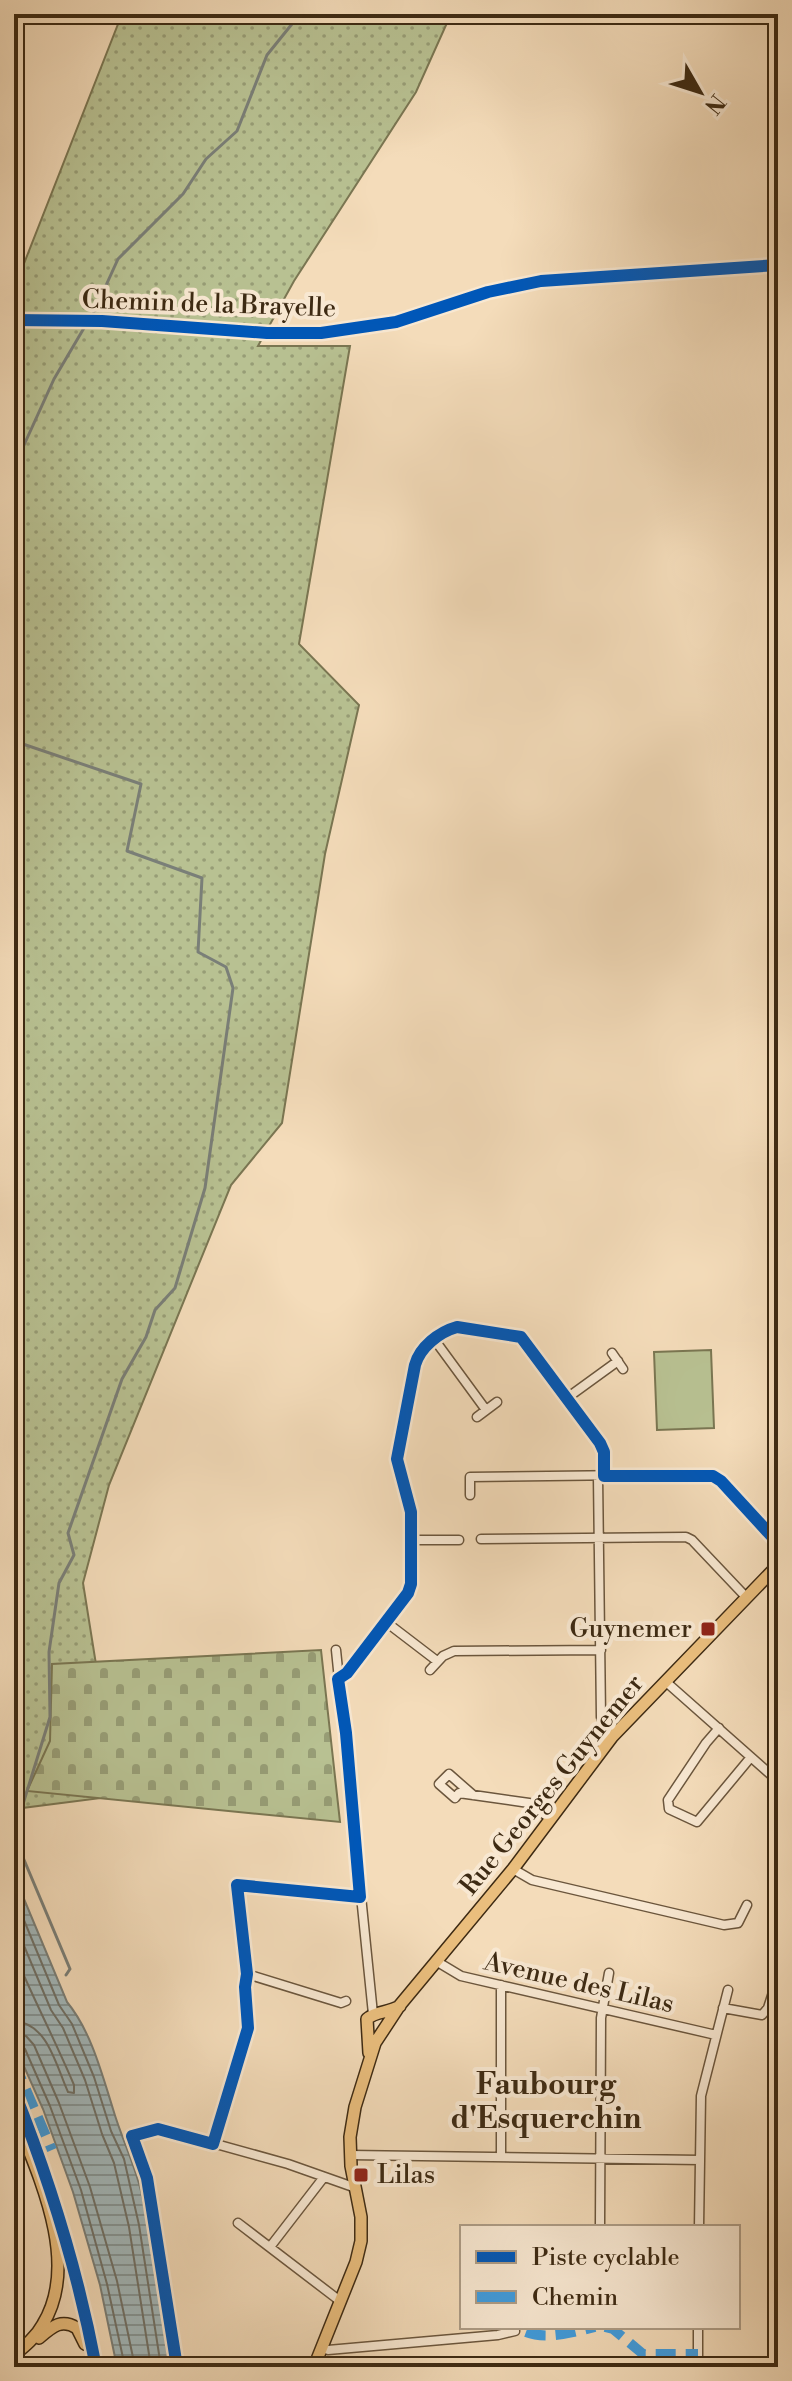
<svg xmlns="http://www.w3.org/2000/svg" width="792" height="2381" font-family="'Libre Bodoni',serif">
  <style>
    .grass { fill: url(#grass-dots); stroke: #7a7652; stroke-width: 2 }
    .cemetery { fill: url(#cemetery-stones); stroke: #7a7652; stroke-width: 2 }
    .park { fill: #b8c192; stroke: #7a7652; stroke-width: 2 }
    .water { fill: url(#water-rules); stroke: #7a7f78; stroke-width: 2 }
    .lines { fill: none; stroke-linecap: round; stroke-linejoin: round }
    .shore { stroke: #707167; stroke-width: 2 }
    .stream { stroke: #7a7f78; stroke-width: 3 }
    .minor-casing { stroke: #6b563d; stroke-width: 11 }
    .major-casing { stroke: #3d2a13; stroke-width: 14 }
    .minor { stroke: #f8e8d2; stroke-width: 8 }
    .major { stroke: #eabe7d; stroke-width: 11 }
    .quiet { stroke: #3f9cde; stroke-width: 10; stroke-dasharray: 20 10; stroke-linecap: butt }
    .cycleway-casing { stroke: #f8e8d2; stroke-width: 17 }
    .cycleway { stroke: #0057b8; stroke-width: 12 }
    .poi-dot { fill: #8f2418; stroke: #f8e8d2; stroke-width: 3 }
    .labels { text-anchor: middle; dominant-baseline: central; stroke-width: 8; stroke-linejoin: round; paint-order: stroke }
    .street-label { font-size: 26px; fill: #3d2a13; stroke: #f8e8d2 }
    .poi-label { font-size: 26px; fill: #3d2a13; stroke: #f8e8d2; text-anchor: end }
    .quarter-label { font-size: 30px; font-weight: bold; fill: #3d2a13; stroke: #f8e8d2 }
  </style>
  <defs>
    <pattern id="grass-dots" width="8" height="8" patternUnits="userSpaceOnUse" patternTransform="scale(2)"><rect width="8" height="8" fill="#b8c192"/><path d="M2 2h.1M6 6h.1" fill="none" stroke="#979d76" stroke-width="1.8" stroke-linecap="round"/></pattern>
    <pattern id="cemetery-stones" width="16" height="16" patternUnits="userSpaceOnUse" patternTransform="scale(2)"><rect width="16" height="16" fill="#b8c192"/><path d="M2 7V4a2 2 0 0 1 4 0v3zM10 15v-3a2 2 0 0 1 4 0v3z" fill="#979d76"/></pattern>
    <pattern id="water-rules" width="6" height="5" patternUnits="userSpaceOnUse" patternTransform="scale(2)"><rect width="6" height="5" fill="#a2b8bb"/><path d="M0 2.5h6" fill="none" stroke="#859697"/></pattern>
  </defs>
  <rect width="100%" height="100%" fill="#f4dcba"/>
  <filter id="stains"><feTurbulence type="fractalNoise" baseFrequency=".0025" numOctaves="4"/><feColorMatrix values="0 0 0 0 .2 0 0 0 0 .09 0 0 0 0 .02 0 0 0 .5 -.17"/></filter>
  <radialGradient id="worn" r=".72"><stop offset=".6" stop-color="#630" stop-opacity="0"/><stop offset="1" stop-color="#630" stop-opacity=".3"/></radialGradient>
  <!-- grass -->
  <path class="grass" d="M122 14H451L416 92 294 281 258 346H350L299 644 359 705 325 854 282 1123 231 1185 109 1485 83 1583 117 1796 14 1809V289Z"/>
  <!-- cemetery -->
  <path class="cemetery" d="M321 1650 340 1822 27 1791 50 1741 52 1664Z"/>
  <!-- park -->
  <path class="park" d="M711 1350 714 1428 657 1430 654 1352Z"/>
  <!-- water -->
  <path class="water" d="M14 1875 67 2002C91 2031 102 2074 113 2109 121 2137 134 2162 141 2191 154 2248 162 2308 169 2367H117L100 2285 73 2192 43 2109 14 2044Z"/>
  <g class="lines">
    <!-- shore -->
    <path class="shore" d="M14 1896 59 2005 72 2024 94 2077 111 2131 124 2159 139 2225 161 2367
      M14 1922 51 2010 63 2028 85 2080 102 2134 114 2163 129 2227 151 2367
      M14 1953C33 1998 55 2040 74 2085V2093L68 2092C56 2066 48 2023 14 2021
      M14 2034 26 2036 34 2045 59 2103 90 2187 117 2281 135 2367
      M14 2044H20L25 2049 50 2106 81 2190 107 2284 125 2367"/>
    <!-- stream -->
    <path class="stream" d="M93 314 118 259 183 194 206 159 237 131 267 55 300 14
      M14 467 54 379 84 328
      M14 741 141 784 127 851 202 878 198 952 226 967 233 988 205 1188 175 1288 155 1310 146 1337 122 1379 68 1533 74 1555 59 1583 49 1652 50 1717 14 1833
      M14 1836 70 1969 66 1975"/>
    <defs>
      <path id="minor" d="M14 320 102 321 267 333H321L396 322 488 292 541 281 778 265
        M434 1339 486 1410
        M612 1353 623 1369
        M567 1398 618 1361
        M477 1417 497 1402
        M598 1476 601 1717 605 1729 612 1737
        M470 1495V1477L709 1474 721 1481 778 1543
        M481 1539 686 1537 692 1540 746 1597
        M411 1540H459
        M386 1622 437 1661
        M336 1650 373 2014
        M430 1670 443 1656 454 1651 601 1650
        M338 1679 347 1673 408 1593 411 1584V1512L397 1459 416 1358C424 1344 441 1331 457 1327L521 1337 600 1443 604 1452V1476
        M665 1681 778 1781
        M719 1728 706 1743 668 1800 669 1809 697 1822 751 1757
        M473 1795 449 1774 439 1784 455 1798 459 1793 529 1803 551 1819
        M513 1869 532 1880 724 1925 738 1923 747 1905
        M436 1961 461 1976 716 2035
        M346 2001 341 2003 247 1974 237 1885 360 1897
        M723 2008 762 2015 768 2008 778 1977
        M132 2136 152 2129H162L288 2164 356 2188
        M350 2155 700 2160
        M501 2157V1985
        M238 2223 340 2301
        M600 2227 601 2018 609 1973
        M699 2227 701 2096 728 1990
        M270 2247 324 2177
        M321 2348 328 2350 498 2335 515 2331
        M698 2367V2327"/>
      <path id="major" d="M369 2053 367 2019C375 2011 389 2013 400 2006
        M14 2091C50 2181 78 2272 96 2367
        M14 2113C38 2174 81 2262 43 2324 36 2337 25 2346 14 2355
        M39 2338C52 2327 61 2318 77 2328L85 2344
        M314 2367 356 2262 361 2241V2217L351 2166 350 2137 355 2107 375 2043 400 2005 513 1869 612 1737 778 1565"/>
    </defs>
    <!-- minor casing -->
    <use href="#minor" class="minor-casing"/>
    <!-- major casing -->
    <use href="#major" class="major-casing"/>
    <!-- minor -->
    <use href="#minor" class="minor"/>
    <!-- major -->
    <use href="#major" class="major"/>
    <!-- quiet -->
    <path class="quiet" d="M14 2062 52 2150
      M605 2327 613 2329 643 2354H698
      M526 2332C547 2340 574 2332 595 2327"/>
    <defs>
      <path id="cycleway" d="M14 320 102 321 267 333H321L396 322 488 292 541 281 778 265
        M14 2091C50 2181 78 2272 96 2367
        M177 2367 147 2178 132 2136 158 2129 213 2144 248 2028 245 1987 247 1974 237 1885 360 1897 346 1733 338 1679 347 1673 408 1593 411 1584V1512L397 1459 415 1365C420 1347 439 1332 457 1327L521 1337 600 1443 604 1452V1476H713L721 1481 778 1543"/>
    </defs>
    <!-- cycleway casing -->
    <use href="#cycleway" class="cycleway-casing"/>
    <!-- cycleway -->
    <use href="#cycleway" class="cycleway"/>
  </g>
  <!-- markers -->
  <g class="poi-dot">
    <rect x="700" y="1621" width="16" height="16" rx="4"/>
    <rect x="353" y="2167" width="16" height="16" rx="4"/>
  </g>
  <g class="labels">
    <!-- street labels -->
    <g class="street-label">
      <text transform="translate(209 304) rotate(2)">Chemin de la Brayelle</text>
      <text transform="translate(552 1785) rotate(-51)">Rue Georges Guynemer</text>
      <text transform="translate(579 1983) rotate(13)">Avenue des Lilas</text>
    </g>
    <!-- poi labels -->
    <g class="poi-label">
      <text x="692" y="1629">Guynemer</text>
      <text x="377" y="2175" text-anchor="start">Lilas</text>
    </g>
    <!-- quarter labels -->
    <g class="quarter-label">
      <text x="546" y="2085">Faubourg<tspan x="546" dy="34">d'Esquerchin</tspan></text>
    </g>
  </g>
  <!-- margin -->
  <rect width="792" height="2381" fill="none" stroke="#f4dcba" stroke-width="48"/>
  <rect x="16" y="16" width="760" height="2349" fill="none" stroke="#3d2a13" stroke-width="4"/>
  <rect x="24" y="24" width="744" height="2333" fill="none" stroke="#3d2a13" stroke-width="2"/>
  <!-- legend -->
  <rect x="460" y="2225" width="280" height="104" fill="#f8e8d2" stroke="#ad9c86" stroke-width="2"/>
  <rect x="476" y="2251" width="40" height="12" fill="#0057b8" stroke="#ad9c86" stroke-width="2"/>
  <text x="532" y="2265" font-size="24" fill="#3d2a13">Piste cyclable</text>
  <rect x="476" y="2291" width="40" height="12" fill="#3f9cde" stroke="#ad9c86" stroke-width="2"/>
  <text x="532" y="2305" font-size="24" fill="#3d2a13">Chemin</text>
  <!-- north arrow -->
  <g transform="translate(700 92) rotate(129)" stroke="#f8e8d2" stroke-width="6" paint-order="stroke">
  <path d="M0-6L14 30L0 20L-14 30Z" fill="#3d2a13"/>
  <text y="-12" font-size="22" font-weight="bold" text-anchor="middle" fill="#3d2a13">N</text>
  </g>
  <rect width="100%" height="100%" filter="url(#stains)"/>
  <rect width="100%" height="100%" fill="url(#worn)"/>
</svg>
